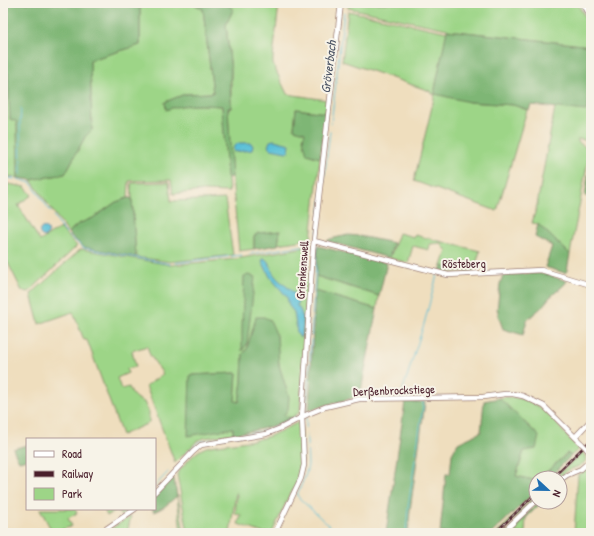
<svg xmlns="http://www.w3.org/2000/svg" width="594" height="536" font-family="'Patrick Hand',sans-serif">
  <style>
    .green { fill: #9dd587; stroke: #747a59 }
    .forest { fill: #7eb674; stroke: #646a50 }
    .water { fill: #59bfd7; stroke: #526f81 }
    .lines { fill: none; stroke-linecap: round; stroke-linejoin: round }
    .stream { stroke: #59bfd7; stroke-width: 1 }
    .minor-casing { stroke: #9c7e74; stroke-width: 6 }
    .minor { stroke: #fff; stroke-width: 4.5 }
    .rail-casing { stroke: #4a1f2b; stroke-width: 2.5 }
    .rail { stroke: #f7f3e8; stroke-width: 1; stroke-dasharray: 3; stroke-linecap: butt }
    .minor-bridge-casing { stroke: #9c7e74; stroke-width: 6; stroke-linecap: butt }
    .minor-bridge { stroke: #fff; stroke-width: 4.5 }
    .labels { text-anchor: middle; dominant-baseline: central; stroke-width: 4; stroke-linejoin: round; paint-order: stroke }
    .street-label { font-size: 12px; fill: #4a1f2b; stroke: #f7f3e8 }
    .water-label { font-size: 13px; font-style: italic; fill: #4f5767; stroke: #f7f3e8 }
  </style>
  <rect width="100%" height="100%" fill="#f7f3e8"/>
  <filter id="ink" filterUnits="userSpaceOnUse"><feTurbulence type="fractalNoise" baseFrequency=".025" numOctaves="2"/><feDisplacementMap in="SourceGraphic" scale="8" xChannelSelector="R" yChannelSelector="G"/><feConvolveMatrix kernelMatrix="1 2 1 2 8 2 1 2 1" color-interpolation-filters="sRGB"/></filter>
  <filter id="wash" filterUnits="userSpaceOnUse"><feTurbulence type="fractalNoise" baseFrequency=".012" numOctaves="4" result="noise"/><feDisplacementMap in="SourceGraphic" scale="16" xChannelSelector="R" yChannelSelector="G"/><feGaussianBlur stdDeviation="0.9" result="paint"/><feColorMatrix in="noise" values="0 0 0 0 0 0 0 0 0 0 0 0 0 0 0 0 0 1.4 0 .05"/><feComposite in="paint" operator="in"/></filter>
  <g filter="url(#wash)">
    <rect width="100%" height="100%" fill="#efdebe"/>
    <!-- green -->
    <path class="green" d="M140 3H192L203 9 213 93 185 94 165 102 167 109C183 103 204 105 222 106L229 192 204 191 173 194 171 180 129 181 128 198 116 202 93 218 78 224 68 233 31 180 65 174 85 137 92 130 90 60 140 45Z
      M221 3H279L273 58V64L287 94 327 100 326 113 296 109 294 128 306 132 307 154 320 158 311 239 278 244 280 231 254 236V249L239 251 230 158 228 108H231V71L226 25 233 10 229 5Z
      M348 3H577L591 27V46L447 30V29L403 20 348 8Z
      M348 11 447 32 435 89 469 102 514 105 527 110 497 211 414 181 435 94H431L430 91 342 61Z
      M3 73H8L10 119 17 121 18 178 3 176Z
      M591 95V141L578 139V142L590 150 570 254 538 224 532 223 537 205 555 107 586 110Z
      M169 182 171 201 225 199 233 255 170 262 136 257 131 183Z
      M3 183 25 187 32 195 18 205 40 241 60 228 77 246 29 292 22 291 3 253Z
      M399 233 414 237 415 235 480 251 475 268 449 265 448 268 442 266 447 250 444 248 441 243 430 244 429 250 413 246 408 263 390 258Z
      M306 247H310L300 412 291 418 284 415C294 396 282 383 279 364 277 355 278 345 277 336L251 337 247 349 243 354 242 381 239 402H235L237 373 190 375 233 428V434L204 438 197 441 175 463 146 386 163 374 150 355 147 346 132 351 136 367 127 369 128 373 117 378 121 389 129 387C132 396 136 399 144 402L149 413V423L122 435 87 340H84L73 312 39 324 31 294 81 249 171 265 235 259Z
      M316 276 379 296 377 309 315 291Z
      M505 397C545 397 554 425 579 449L571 456 567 453 541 477 536 478 533 480 516 476 524 451 539 436 499 398Z
      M299 422 301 424C302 450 307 475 289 496L272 533H263L238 524 241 515 235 514 237 495 236 492 230 533H188L177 475 178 472C187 462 196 449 210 446L255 440 270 436Z
      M582 452C594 464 574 467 567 471 564 473 562 476 559 478H554Z
      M591 464V533H574L578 474 582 473Z
      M178 495 184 533H181L177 496Z
      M536 495V498L500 533H497Z
      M40 509H75L77 513 68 518 72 526 53 533Z
      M104 509H131L121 516 117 510 107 516Z
      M131 516 127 533H105L129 517Z
      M526 517 525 533H515L517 527Z"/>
    <!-- forest -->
    <path class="forest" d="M5 3H140V45L90 60 92 130 85 137 65 174 31 180 18 178 17 122 10 119 8 73H3V5H5Z
      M192 3H221L229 5 233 10 226 25 231 71 230 83 231 108H228L232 177 227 178 222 106C205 105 183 103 166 110L165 102 185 94 213 93 203 9Z
      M447 30 591 46V95L586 111 531 105 529 110 513 105 469 102 435 94V89Z
      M296 109 326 113 320 158 307 154 303 139 305 132 294 129Z
      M588 175H591V197L585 196Z
      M128 198H132L136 257 83 247 68 233 78 224 93 218 116 202Z
      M538 224 570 254 567 271 565 273 545 267 552 246 535 237Z
      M280 231 278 245 254 249V236L258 233Z
      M348 235 359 236 394 243 389 258 327 241 330 239Z
      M318 246 387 263 379 296 316 276Z
      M449 265 475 268 474 271 449 272 440 270 442 266 448 268Z
      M541 273 567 281 564 285 549 298 542 307 527 320 523 335 503 329 498 315V310H497L500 284 503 275Z
      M249 275 255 277 247 344 242 351V326L244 276Z
      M315 291 377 309 360 396 309 410Z
      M256 317H264L270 320 277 336 279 365 289 397 288 409 284 415 291 418C272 428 254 431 233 434V428L188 436 190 375 237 373 235 401 239 402 242 381 243 354 247 349Z
      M499 398 539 436 536 449 524 451 516 476 533 480 536 478V491L492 533H440L446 474H450L452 454 458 443 481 432 484 401Z
      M405 402H425L410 510 408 533H386Z
      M27 445V459L19 461 13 449Z
      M568 453 571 456 549 478H537L541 477Z
      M171 478 174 479 177 496 164 507 154 512 152 509H155V496Z
      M539 502H542L517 527 515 533H507Z"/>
    <!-- water -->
    <path class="water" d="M274 140 290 144 289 151 286 152 271 149 268 146 270 141Z
      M239 143H251L253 146 252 150 235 152 233 151 234 146Z
      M39.5 232a4.5 4.5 0 1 1 9 0a4.5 4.5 0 1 1-9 0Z
      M264 258C271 262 270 271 276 277 282 284 292 289 297 297 298 300 298 303 297 306 304 311 305 332 300 338L297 333 294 312 289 306 287 297 270 277 262 261Z"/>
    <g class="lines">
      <!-- stream -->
      <path class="stream" d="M344 3 345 5
        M580 3 591 23
        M21 108 20 125 21 175
        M331 124 344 12
        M3 177 14 179
        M18 179 31 183 51 212
        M54 216 61 228 66 233
        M69 236 84 248 170 264
        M317 237 330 131
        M249 254 300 246H311
        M175 263 242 255
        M311 336 317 245
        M421 395H404L402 392 424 324 437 275
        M306 412 311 340
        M306 418 308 465 306 474 297 495 299 498 337 533
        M237 436 269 430 296 417
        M187 453 199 442 229 437
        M155 486 168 472
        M406 533 408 508 423 406V401"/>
    </g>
  </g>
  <g filter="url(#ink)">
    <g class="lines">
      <defs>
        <path id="minor" d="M583 3 591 17
          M314 241 448 275 541 270 591 285
          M575 437 591 420
          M586 448 591 454
          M560 480 567 475 581 469 591 460
          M155 492 193 452 201 445 266 434 281 428 308 414 325 407 359 399 483 397 505 394H513L523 396 544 406 582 444
          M100 533 135 509
          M275 533 301 478 304 465 302 417 313 249 341 3
          M502 533 536 501"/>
      </defs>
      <!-- minor casing -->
      <use href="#minor" class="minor-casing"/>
      <!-- minor -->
      <use href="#minor" class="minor"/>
      <defs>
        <path id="rail" d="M552 478 591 440
          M495 533 536 493"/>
      </defs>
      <!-- rail casing -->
      <use href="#rail" class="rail-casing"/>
      <!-- rail -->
      <use href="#rail" class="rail"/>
      <defs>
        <path id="minor-bridge" d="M582 444 586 448"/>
      </defs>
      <!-- minor-bridge casing -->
      <use href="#minor-bridge" class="minor-bridge-casing"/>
      <!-- minor-bridge -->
      <use href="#minor-bridge" class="minor-bridge"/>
    </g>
  </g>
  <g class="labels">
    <!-- street labels -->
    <g class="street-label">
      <text x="464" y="263">Rösteberg</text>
      <text transform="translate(302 270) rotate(-86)">Grienkenswell</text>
      <text transform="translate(394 390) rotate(-2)">Derßenbrockstiege</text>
    </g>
    <!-- water labels -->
    <g class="water-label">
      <text transform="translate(328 67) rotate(-83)">Gröverbach</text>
    </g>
  </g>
  <!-- margin -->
  <rect width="594" height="536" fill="none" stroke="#f7f3e8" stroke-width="16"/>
  <!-- legend -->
  <rect x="26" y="438" width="130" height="72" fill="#f7f3e8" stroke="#b29e9c"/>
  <rect x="34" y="451" width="20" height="6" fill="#ffffff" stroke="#b29e9c"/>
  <text x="62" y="458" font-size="12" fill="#4a1f2b">Road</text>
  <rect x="34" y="471" width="20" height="6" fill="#4a1f2b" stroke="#b29e9c"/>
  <text x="62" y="478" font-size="12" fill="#4a1f2b">Railway</text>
  <rect x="34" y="488" width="20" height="12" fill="#9dd587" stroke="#b29e9c"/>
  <text x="62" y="498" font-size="12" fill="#4a1f2b">Park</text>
  <!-- north arrow -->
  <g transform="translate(548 490) rotate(112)"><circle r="19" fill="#f7f3e8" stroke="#b29e9c"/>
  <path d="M0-3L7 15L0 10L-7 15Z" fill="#1f6fb2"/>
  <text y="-6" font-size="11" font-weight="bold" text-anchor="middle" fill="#4a1f2b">N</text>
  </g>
</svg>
